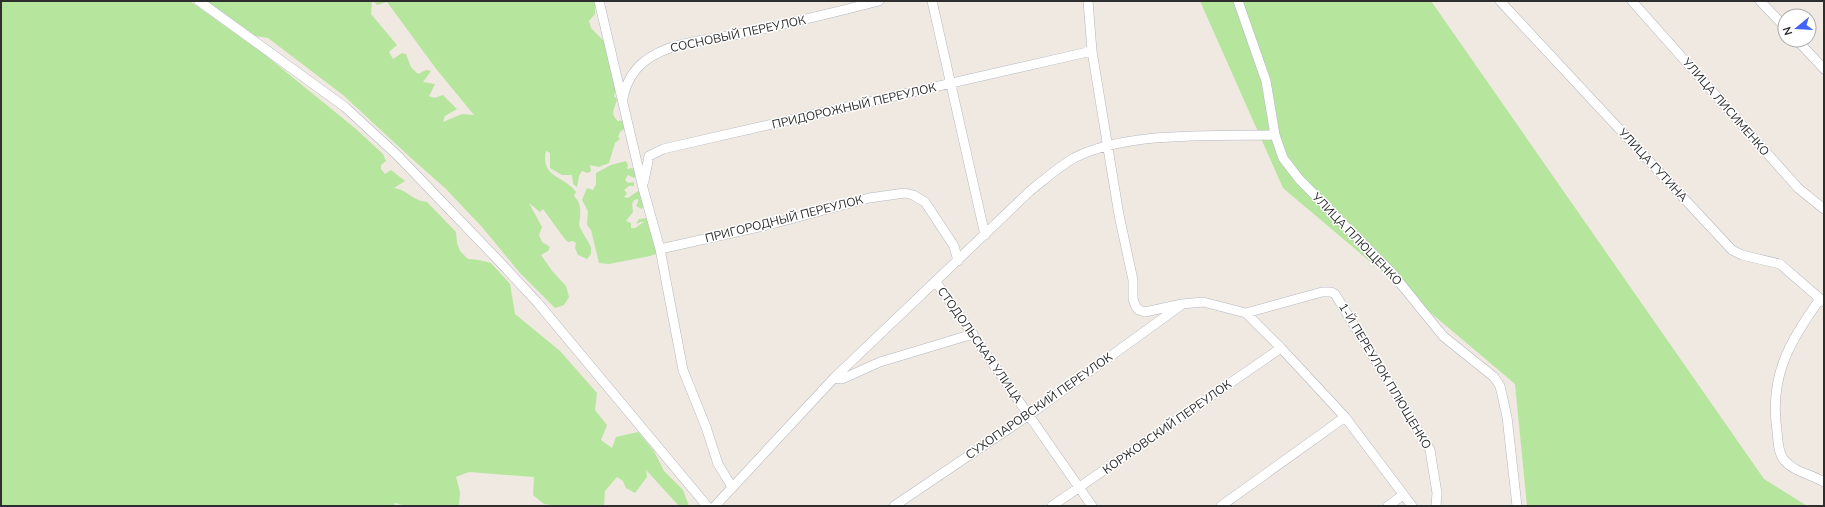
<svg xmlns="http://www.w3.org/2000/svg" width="1825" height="507" font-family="'Nunito Sans',sans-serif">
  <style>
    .green { fill: #b6e59e }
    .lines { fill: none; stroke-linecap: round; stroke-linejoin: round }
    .minor-casing { stroke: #b4b7c1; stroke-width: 10 }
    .minor { stroke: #fff; stroke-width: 9 }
    .labels { text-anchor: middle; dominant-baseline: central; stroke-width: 3; stroke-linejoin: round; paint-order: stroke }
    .street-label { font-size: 12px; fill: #2e2e2e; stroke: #fff }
  </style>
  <rect width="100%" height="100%" fill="#efe9e1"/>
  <!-- green -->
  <path class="green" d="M1 1H190L264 54 356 129 383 154 386 161 381 165V169L385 174 391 170 405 181 394 188C408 190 411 200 427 202L456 232 457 243 460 251 468 259 479 260 491 263 510 284 515 314 560 351 597 393 595 410 607 425 601 440 612 448 616 437 638 432 654 451 664 471 683 490 689 506H679L646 470 647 477 635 493 626 488 623 481 617 477 605 491 604 506H557L544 504 533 495 534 477 469 472 456 477 460 492 459 506H407L395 503 394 506H1Z
    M206 1H372L371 14 397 45 389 52 393 59 402 53 406 54 411 67 418 74 426 70 431 71 423 82 435 84 429 96 434 98 443 95 457 109 445 116 443 122 462 114 474 115 437 70 387 2 377 5 373 1H595V14L589 21 591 28 606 43 616 89 614 96 617 99C615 109 609 113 618 121L625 120 624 129 620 132 618 137 620 139 615 143 609 163 599 167 590 165 591 171 588 173 582 171 579 176 577 187 573 184 572 175H562L550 168V153L546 151C540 178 565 176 576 192L574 196C583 205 580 215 579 226L591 247V254L587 259 578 255 575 248 576 243 573 241 568 242 564 238 543 209 540 212 529 203 542 227 539 235 542 242 550 247 548 251 541 255 553 272 566 286 569 297 564 305 555 308 520 273 482 227 446 189 411 158 343 95 268 38 255 36Z
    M1200 1H1431L1764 479 1807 506H1527L1515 384 1283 188Z
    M626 161 628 165 627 169 632 168 637 174 634 178 628 175 625 180 628 183 634 182V186H629L624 190 627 193 624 197 628 198 638 191H642L644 204 642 209 636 206 638 202V199L634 200 632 204 633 212 626 221 631 223V228H635L644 222H641L636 224 639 219 647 218 657 247 656 254 650 256 609 264 599 263 591 230 587 225 588 211 582 200 587 188 593 190 596 184V173L611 165Z"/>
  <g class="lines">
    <defs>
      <path id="minor" d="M199 1 345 107 397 155 498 260 537 302 707 506
        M599 1 643 188 660 249 683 370 706 427 718 464 732 487
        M932 1 985 235
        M1088 1 1092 51 1119 215 1133 280V299L1136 307 1139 310 1145 312 1182 304 1203 302 1246 313 1322 292H1331L1335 294 1430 450 1437 493 1436 506
        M1238 1 1266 81 1275 135 1283 158 1299 179 1392 273 1443 336 1494 377 1500 386 1507 417 1517 506
        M1500 1 1732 250 1742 255 1780 264 1824 302
        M1632 1 1798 188 1824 209
        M1760 1 1785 27
        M1797 40 1824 69
        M623 98C627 78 638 63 656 54 677 42 715 39 739 34 786 24 833 13 879 1
        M644 181 649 156 663 149 1092 51
        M660 249 772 224 869 198 905 193 913 195 925 202 954 246 958 261
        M936 282 1092 506
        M1820 299C1789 342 1769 377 1777 431 1778 440 1778 453 1784 460 1794 472 1811 474 1824 482
        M1246 313 1281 348 1345 417 1412 506
        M834 378 842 379 880 362 973 334
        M715 506 834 378 1030 191C1044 180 1058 167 1074 158 1127 131 1215 136 1275 135
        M894 506 1029 415 1180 306
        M1052 506 1281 348
        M1221 506 1345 417
        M1388 506 1403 495"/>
    </defs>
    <!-- minor casing -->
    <use href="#minor" class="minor-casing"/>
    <!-- minor -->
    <use href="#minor" class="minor"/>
  </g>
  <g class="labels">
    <!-- street labels -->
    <g class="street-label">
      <text transform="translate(738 34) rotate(-12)">СОСНОВЫЙ ПЕРЕУЛОК</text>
      <text transform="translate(854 106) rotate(-13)">ПРИДОРОЖНЫЙ ПЕРЕУЛОК</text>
      <text transform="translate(1726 107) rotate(49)">УЛИЦА ЛИСИМЕНКО</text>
      <text transform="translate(1653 165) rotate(47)">УЛИЦА ГУТИНА</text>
      <text transform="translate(784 219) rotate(-14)">ПРИГОРОДНЫЙ ПЕРЕУЛОК</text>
      <text transform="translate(1357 239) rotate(46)">УЛИЦА ПЛЮЩЕНКО</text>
      <text transform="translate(980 345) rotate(55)">СТОДОЛЬСКАЯ УЛИЦА</text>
      <text transform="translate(1385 376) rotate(59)">1-Й ПЕРЕУЛОК ПЛЮЩЕНКО</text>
      <text transform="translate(1039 406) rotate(-35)">СУХОПАРОВСКИЙ ПЕРЕУЛОК</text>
      <text transform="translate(1167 427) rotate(-35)">КОРЖОВСКИЙ ПЕРЕУЛОК</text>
    </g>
  </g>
  <!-- border -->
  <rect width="1825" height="507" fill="none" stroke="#2e2e2e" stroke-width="4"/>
  <!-- north arrow -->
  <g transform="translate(1797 28) rotate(252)"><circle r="19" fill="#ffffff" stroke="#ababab"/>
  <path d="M0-3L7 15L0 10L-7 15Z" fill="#4264fb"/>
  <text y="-6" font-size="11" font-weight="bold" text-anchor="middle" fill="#2e2e2e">N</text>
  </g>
</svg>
